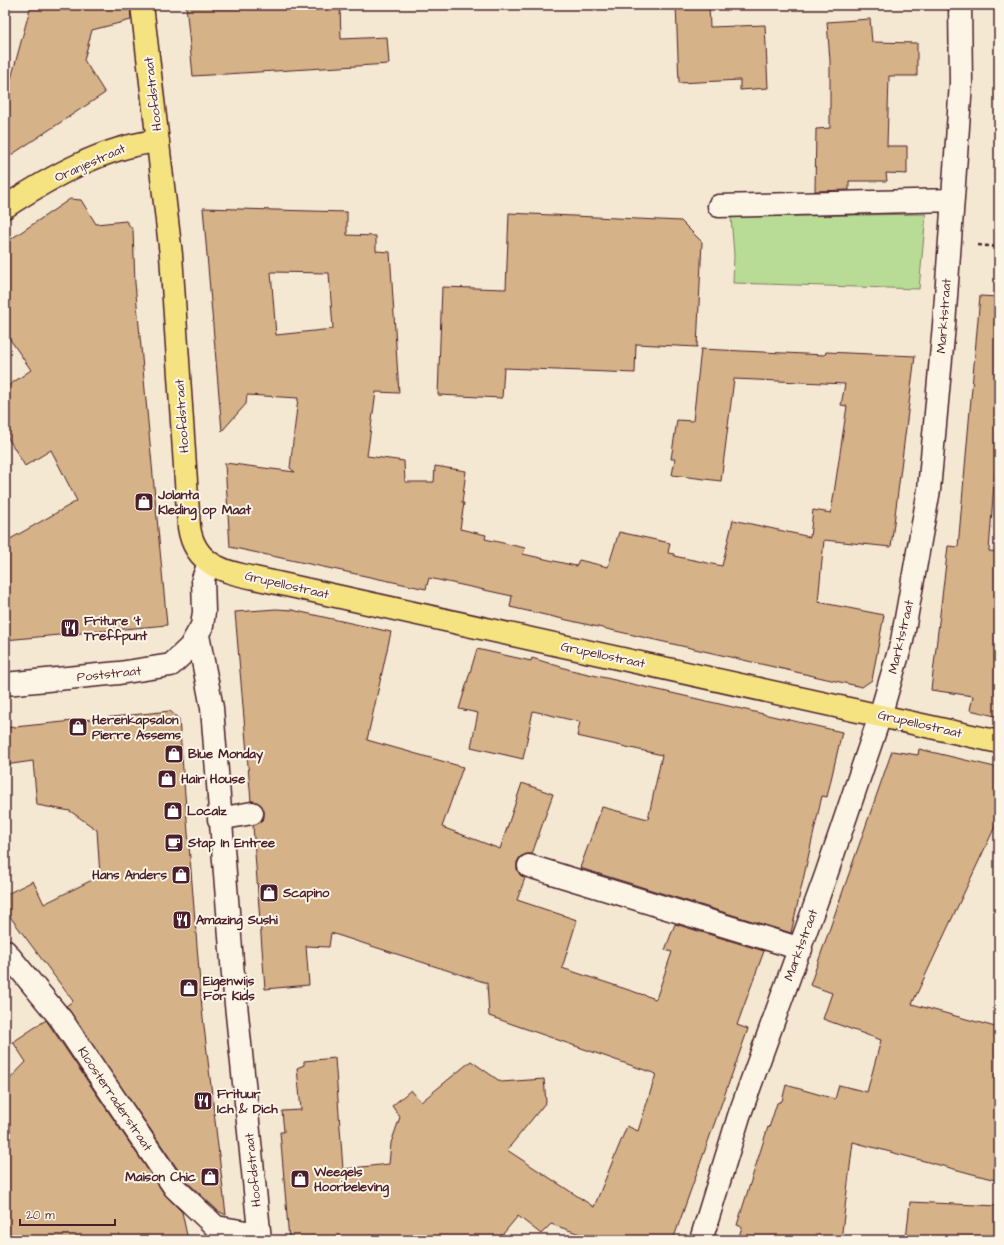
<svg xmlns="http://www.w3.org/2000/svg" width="1004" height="1245" font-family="'Architects Daughter',sans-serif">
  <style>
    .green { fill: #b8db96; stroke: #817d60 }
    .building { fill: #d5b287; stroke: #4a1f2b; fill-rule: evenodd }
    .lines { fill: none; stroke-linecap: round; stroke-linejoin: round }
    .minor-casing { stroke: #4a1f2b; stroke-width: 25 }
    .major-casing { stroke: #4a1f2b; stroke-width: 25 }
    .path { stroke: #4a1f2b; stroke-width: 2.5; stroke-dasharray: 4 3; stroke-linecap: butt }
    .minor { stroke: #fcf5e5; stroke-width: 22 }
    .major { stroke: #f5e381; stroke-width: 22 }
    .labels { text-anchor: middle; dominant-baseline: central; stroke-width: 4; stroke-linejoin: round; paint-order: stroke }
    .street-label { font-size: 13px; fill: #4a1f2b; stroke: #fcf5e5 }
    .poi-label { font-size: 13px; font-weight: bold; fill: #4a1f2b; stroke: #fcf5e5; text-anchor: start }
  </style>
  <rect width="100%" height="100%" fill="#f4e8d2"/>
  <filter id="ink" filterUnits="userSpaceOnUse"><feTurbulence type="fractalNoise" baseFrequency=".025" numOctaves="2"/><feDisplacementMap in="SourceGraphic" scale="8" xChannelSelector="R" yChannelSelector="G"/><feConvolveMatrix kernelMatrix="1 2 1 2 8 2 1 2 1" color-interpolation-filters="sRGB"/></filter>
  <g filter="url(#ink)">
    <!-- green -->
    <path class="green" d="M926 214 919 289 733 283 734 255 731 217Z"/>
    <!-- building -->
    <path class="building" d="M31 5H130L131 20 92 30 84 60 105 93 5 159V101Z
      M186 5H340L341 39 387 37 389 64 193 76Z
      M676 5H709L710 27 765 25 768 88 740 90V80L679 83Z
      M870 19 872 42 917 43V76H889L887 146H907V174L886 173 887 181H849V190L815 191 816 129 830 128V61L827 22Z
      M70 199 81 200 96 224 126 221 133 230 135 283 167 625 5 640V542L77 501 51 450 25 466 5 433V388L31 370 5 332V243Z
      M203 208 347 212V235L376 236V251L390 252 399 393 376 392 367 456 404 461 405 482H434L435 466 466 471 462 503H464L460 529 486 535 485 539 525 548 523 554 576 566 579 560 608 567 619 532 670 543 668 553 674 554V556L722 566 733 520 810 537 813 510 831 513 847 406 841 405 845 384 734 379 721 481 672 475 675 459H671L677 420 693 421 701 349 825 355 826 352 915 356 891 547 824 540 818 602 884 615 872 680 862 687 510 607 512 596 429 578 426 589 230 547 225 463 295 472 290 468 298 398 247 395 246 404 222 431ZM271 272 329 273 333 329 276 335Z
      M509 213 681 221 702 242 697 347 636 344 635 373 504 368 502 398 438 395 442 287 506 289Z
      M980 296 999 297V415L989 551 999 552V717L970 710 973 696 931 690 948 546 958 547Z
      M276 609 292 610 391 632 367 740 463 767 442 827 500 849 522 783 553 794 532 854H526L520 857 517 862V869L520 875 525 878 517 900 577 920 562 968 656 999 672 952 665 950 675 924 764 951 737 1025 748 1029 673 1240H597L551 1224 541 1234 518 1216 498 1240H289L282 1155 280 1132H284L282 1111 301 1110 297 1068 304 1065V1061L335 1058 343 1169 389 1164 391 1143 400 1117 392 1106 411 1090 421 1102 471 1061 501 1082 544 1079 546 1102 507 1150 594 1207 627 1126 638 1131 656 1074 489 1016 487 983 331 933 329 947 306 946 309 985 265 989 253 826 260 822 264 818V811L261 805 251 801 235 612Z
      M477 649 531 661 532 658 571 670 842 732 827 797 822 796 791 933 580 868 602 807 648 819 662 755 577 736 580 722 533 711 523 759 471 747 478 713 459 709Z
      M170 711 179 719 202 1009 226 1215 218 1211 185 1180 66 1006 73 1001 5 910V895L33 881 44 904 100 876 97 830 70 811 37 805 33 761 5 765V728Z
      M919 749 999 768V818L912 1004 999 1028V1181L853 1142 841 1240H738L742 1227 737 1225 768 1127 769 1128 777 1103 782 1101 786 1085 835 1099 839 1085 867 1092 881 1040 823 1019 832 993 810 985 892 751 918 755Z
      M46 1020 165 1195 182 1212 188 1240H5V1084L26 1062 13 1042Z
      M910 1202 999 1206V1240H906Z"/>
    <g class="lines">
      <defs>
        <path id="minor" d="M719 206 952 200
          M198 635 212 708 233 975 260 1240
          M5 684 119 673 171 665 190 647 202 626 204 612 203 579 209 563
          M219 819 252 813
          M529 866 801 949
          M5 951 61 1019 175 1188 216 1227 259 1234
          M701 1240 739 1116 826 875 880 716 902 641 929 490 944 325 957 141 961 83 960 5"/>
        <path id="major" d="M142 5 171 255 189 527C195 570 233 573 268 581L999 742
          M5 207C51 177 103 147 158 141"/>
      </defs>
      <!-- minor casing -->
      <use href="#minor" class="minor-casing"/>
      <!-- major casing -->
      <use href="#major" class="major-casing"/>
      <!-- path -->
      <path class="path" d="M978 245 999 247"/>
      <!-- minor -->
      <use href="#minor" class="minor"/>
      <!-- major -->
      <use href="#major" class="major"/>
    </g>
  </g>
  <!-- icons -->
  <defs>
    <symbol id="shop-square" viewBox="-11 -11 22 22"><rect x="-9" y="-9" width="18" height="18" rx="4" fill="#4a1f2b" stroke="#fcf5e5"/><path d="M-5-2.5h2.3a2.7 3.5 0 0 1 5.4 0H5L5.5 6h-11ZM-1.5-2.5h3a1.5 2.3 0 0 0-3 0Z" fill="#fff"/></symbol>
    <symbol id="restaurant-square" viewBox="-11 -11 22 22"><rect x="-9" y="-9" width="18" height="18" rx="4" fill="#4a1f2b" stroke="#fcf5e5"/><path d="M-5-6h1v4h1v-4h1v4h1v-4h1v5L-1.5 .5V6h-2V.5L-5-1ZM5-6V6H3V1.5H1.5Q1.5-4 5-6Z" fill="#fff"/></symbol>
    <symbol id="cafe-square" viewBox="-11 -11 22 22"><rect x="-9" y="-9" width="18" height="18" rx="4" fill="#4a1f2b" stroke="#fcf5e5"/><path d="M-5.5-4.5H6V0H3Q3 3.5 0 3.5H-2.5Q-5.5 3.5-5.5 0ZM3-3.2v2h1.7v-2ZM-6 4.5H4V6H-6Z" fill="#fff"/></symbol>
  </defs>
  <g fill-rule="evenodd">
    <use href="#shop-square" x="133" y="491" width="22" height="22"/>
    <use href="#restaurant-square" x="59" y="617" width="22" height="22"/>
    <use href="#shop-square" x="67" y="716" width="22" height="22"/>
    <use href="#shop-square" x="163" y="743" width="22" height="22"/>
    <use href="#shop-square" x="156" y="768" width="22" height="22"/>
    <use href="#shop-square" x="162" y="800" width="22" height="22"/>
    <use href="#cafe-square" x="163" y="832" width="22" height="22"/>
    <use href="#shop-square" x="170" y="864" width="22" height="22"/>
    <use href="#shop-square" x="258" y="882" width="22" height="22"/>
    <use href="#restaurant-square" x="171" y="909" width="22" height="22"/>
    <use href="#shop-square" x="178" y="977" width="22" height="22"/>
    <use href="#restaurant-square" x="192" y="1090" width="22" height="22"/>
    <use href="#shop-square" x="199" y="1166" width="22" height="22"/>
    <use href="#shop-square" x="289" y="1168" width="22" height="22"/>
  </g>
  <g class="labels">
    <!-- street labels -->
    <g class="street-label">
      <text transform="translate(153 94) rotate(-97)">Hoofdstraat</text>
      <text transform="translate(90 163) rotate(-24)">Oranjestraat</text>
      <text transform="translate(944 316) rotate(-86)">Marktstraat</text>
      <text transform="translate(182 416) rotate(-94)">Hoofdstraat</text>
      <text transform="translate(287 585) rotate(13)">Grupellostraat</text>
      <text transform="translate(901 637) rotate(-77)">Marktstraat</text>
      <text transform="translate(603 655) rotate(12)">Grupellostraat</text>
      <text transform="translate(109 674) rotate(-6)">Poststraat</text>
      <text transform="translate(920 724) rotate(13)">Grupellostraat</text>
      <text transform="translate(801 945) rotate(-70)">Marktstraat</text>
      <text transform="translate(115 1099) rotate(56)">Kloosterraderstraat</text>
      <text transform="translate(253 1170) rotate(-96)">Hoofdstraat</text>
    </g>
    <!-- poi labels -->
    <g class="poi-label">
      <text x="158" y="495">Jolanta<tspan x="158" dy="15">Kleding op Maat</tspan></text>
      <text x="84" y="621">Friture 't<tspan x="84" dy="15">Treffpunt</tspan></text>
      <text x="92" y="720">Herenkapsalon<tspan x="92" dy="15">Pierre Assems</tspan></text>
      <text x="188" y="754">Blue Monday</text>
      <text x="181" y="779">Hair House</text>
      <text x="187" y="811">Localz</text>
      <text x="188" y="843">Stap In Entree</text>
      <text x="167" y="875" text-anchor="end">Hans Anders</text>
      <text x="283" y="893">Scapino</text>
      <text x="196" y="920">Amazing Sushi</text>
      <text x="203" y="981">Eigenwijs<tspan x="203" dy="15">For Kids</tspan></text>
      <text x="217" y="1094">Frituur<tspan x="217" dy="15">Ich &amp; Dich</tspan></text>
      <text x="314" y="1172">Weegels<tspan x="314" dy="15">Hoorbeleving</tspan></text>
      <text x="196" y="1177" text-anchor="end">Maison Chic</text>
    </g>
  </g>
  <!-- margin -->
  <rect width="1004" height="1245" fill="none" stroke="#fcf5e5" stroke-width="20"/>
  <rect x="10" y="10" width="984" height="1225" fill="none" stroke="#4a1f2b" stroke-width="1.5" filter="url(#ink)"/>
  <!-- scale -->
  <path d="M20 1219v6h95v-6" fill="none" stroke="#4a1f2b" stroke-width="2"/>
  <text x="26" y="1219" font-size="12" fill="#4a1f2b" stroke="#fcf5e5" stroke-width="3" paint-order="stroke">20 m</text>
</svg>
